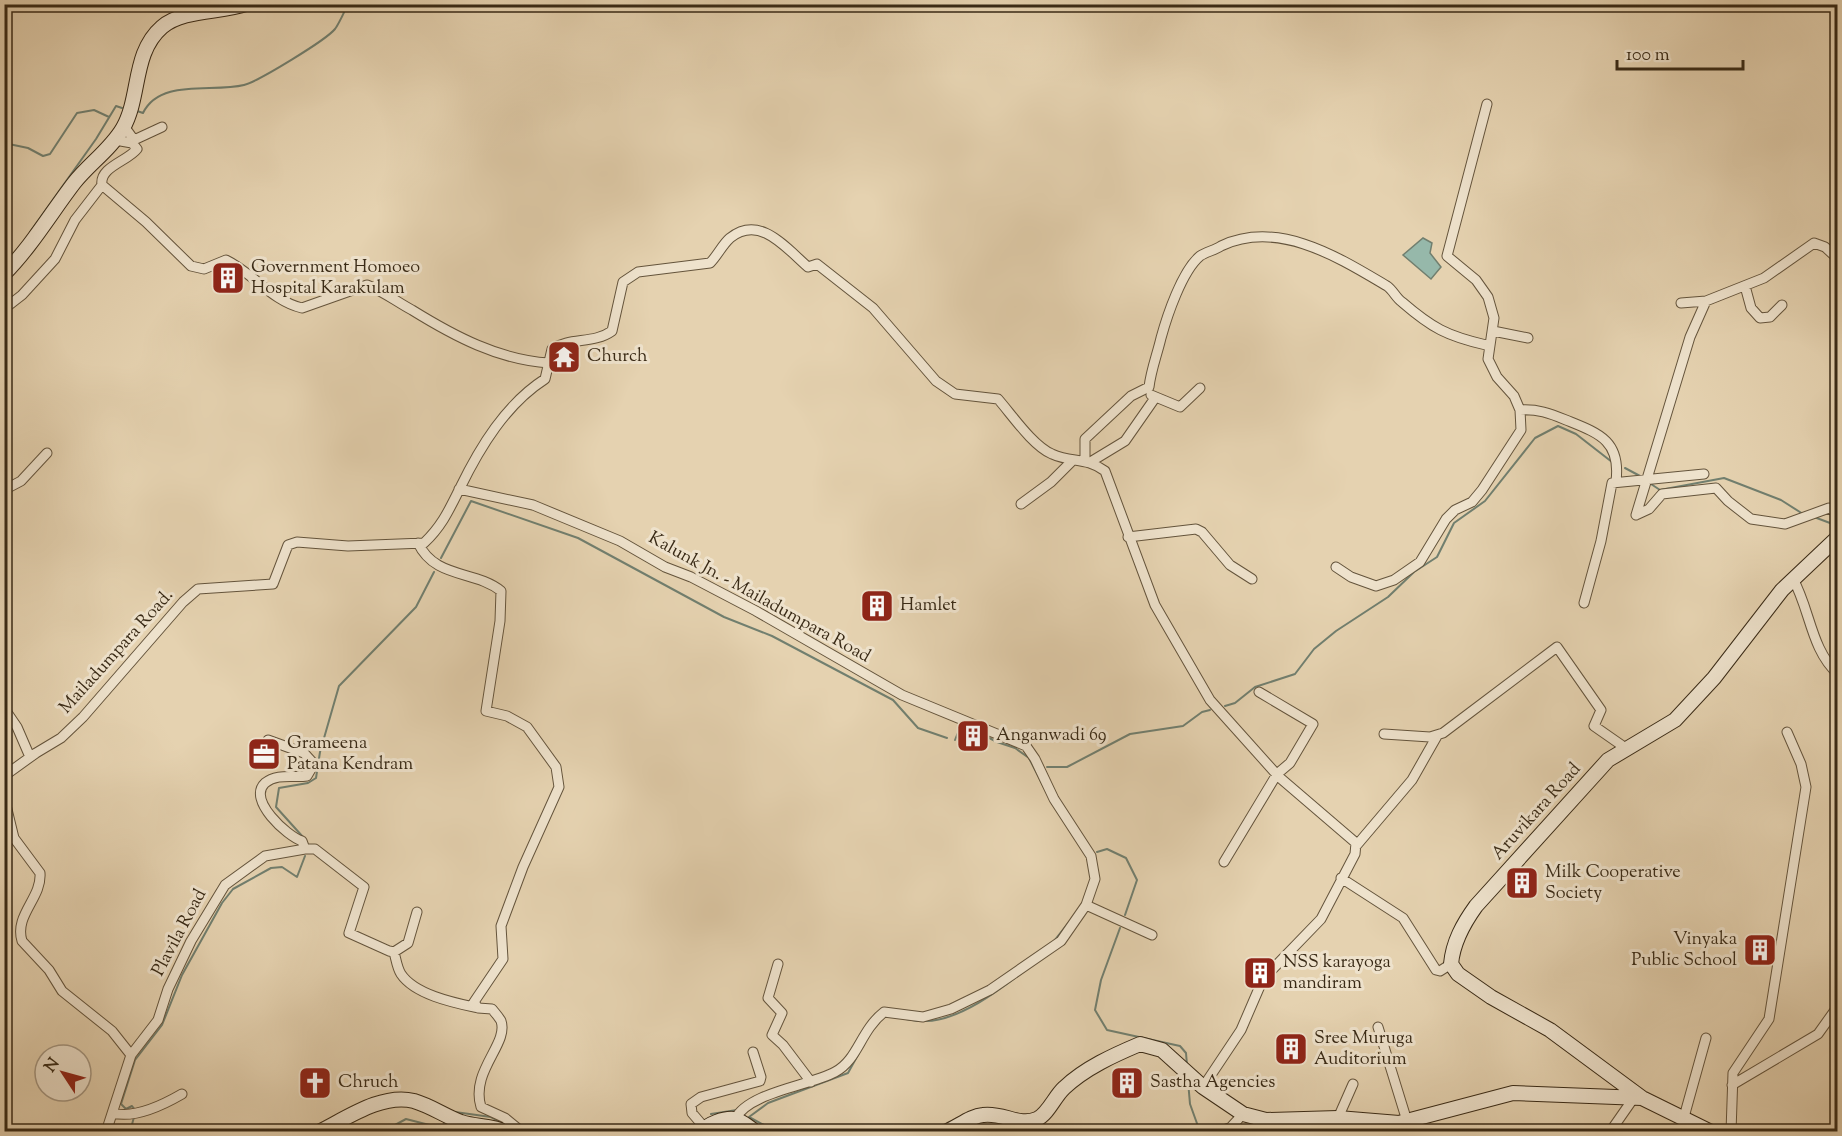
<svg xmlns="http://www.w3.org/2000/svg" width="1842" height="1136" font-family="'Sorts Mill Goudy',serif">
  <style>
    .water { fill: #96b8aa; stroke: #717f6f; stroke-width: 1.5 }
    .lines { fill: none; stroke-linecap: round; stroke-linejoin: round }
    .stream { stroke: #717f6f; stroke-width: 2 }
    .street-casing { stroke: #64543c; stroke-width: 11 }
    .secondary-casing { stroke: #392a16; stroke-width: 16 }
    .street { stroke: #eee2cc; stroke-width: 9 }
    .secondary { stroke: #eee2cc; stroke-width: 14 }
    .labels { text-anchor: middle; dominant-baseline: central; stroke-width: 6; stroke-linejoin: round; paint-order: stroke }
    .poi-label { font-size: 18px; fill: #392a16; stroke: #eee2cc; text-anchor: start }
    .street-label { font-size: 18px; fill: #392a16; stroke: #eee2cc }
  </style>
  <rect width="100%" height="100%" fill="#e5d2b0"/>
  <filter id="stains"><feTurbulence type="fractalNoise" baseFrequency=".00333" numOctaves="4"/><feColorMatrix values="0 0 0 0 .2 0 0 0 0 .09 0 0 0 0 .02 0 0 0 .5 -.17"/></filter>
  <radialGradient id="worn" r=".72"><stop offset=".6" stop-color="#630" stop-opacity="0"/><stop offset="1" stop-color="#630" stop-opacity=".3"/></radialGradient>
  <!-- water -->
  <path class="water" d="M1423 238 1432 243 1430 253 1441 267 1431 279 1403 255Z"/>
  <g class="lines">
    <!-- stream -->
    <path class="stream" d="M137 111 143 113C160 78 212 93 244 85 259 81 326 40 335 29 340 22 344 12 348 4
      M4 143 28 148 43 156 50 154 77 113 94 110 109 117
      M30 232 96 139 116 106 122 108
      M1625 468 1640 476
      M1651 484 1660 490 1724 478 1781 500 1803 514
      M1814 517 1838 526
      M441 558 471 501 578 538 724 617 772 636 893 700 918 728 947 738
      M1225 706 1235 703 1255 687 1295 674 1314 649 1336 631 1388 597 1414 572 1437 557 1454 523 1485 501 1535 438 1558 426 1576 434 1612 462
      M955 740 959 730 972 729 997 742 1015 748 1029 758 1053 805
      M1047 767H1067L1130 734 1183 726 1202 712 1210 710
      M303 837 276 807 279 788 308 783 316 778 320 752 339 686 416 607 434 572
      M1097 852 1107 849 1126 858 1137 880 1125 915
      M1120 928 1101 980 1095 1010 1107 1030 1180 1046 1186 1053 1187 1065
      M1054 941 1069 922
      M906 1019 918 1021
      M924 1021C958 1022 1001 989 1027 969
      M1188 1081 1190 1104 1199 1129
      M136 1111 132 1106 126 1109 121 1104 135 1060 162 1025 182 975 222 903 233 889 271 868 282 867 297 877 305 856
      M455 1112 491 1117 504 1124
      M711 1114 737 1110
      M395 1125 406 1119 441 1128 446 1121
      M775 1131 749 1117 768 1103 848 1073 859 1053
      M130 1132 134 1117
      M689 1132 691 1129"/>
    <defs>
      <path id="street" d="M124 126 134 140 162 127
        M102 185 146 222 191 266 204 269 226 260C253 273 272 301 302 308L367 285C383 291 397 302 412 310 454 336 499 360 549 363
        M102 185C99 167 128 161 137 149L132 143 115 140
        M1745 286 1751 308 1760 318 1770 317 1782 305
        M1681 303 1706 301 1764 278 1814 243 1825 247 1838 259
        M4 309 22 295 55 259 75 220 102 185
        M1493 331 1528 338
        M1151 395 1180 407 1200 388
        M1520 410C1538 409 1549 413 1566 420 1598 433 1621 440 1616 481
        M1085 460V439L1131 396 1149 387C1151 370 1157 355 1161 338 1167 316 1182 271 1200 256 1206 252 1215 250 1221 246 1278 219 1338 257 1387 286 1393 290 1396 298 1402 302 1432 328 1447 336 1486 345L1490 343
        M1092 461 1125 441 1155 398
        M459 489 533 505 620 541 665 567 691 577 756 611 902 695 1026 746 1035 759 1054 799 1091 856 1095 879 1086 905 1061 941 990 990 951 1009 923 1017 884 1012C860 1031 858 1060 835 1072 809 1086 749 1092 735 1119
        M4 490 21 481 47 453
        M1021 504 1051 482 1073 460
        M1636 515 1649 509 1662 494 1716 488 1728 501 1751 519 1785 524 1829 508 1838 513
        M1636 515 1690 337 1706 301
        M1128 537 1196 529 1202 532 1230 565 1252 579
        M418 543C435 579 475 570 501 591L500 621 486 711 507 716 527 727 556 767 559 787 523 867 501 926 503 959 474 1002 478 1008 492 1009C495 1013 499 1017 501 1021 509 1044 470 1071 481 1107L505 1118 522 1132
        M1336 567 1351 577 1376 586 1394 580 1420 562 1446 519 1455 510 1472 502 1482 490 1521 430 1520 410 1514 396 1497 377 1488 359 1494 318 1488 297 1476 280 1447 256 1487 104
        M1793 579C1810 609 1811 650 1838 674
        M1584 603 1601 541 1612 483 1704 474
        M4 708 17 727 30 757
        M1384 734 1430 737 1443 733 1557 647 1601 710 1594 726 1627 749
        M268 740 304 753 314 764 307 776C294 778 277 773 265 783 247 800 287 836 302 841L305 849
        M4 776 36 753 61 738 83 717 183 602 198 589 273 584 288 545 297 542 348 546 424 543C442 526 449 510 460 488 480 447 506 404 545 379L552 349C570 337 594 344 612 331L623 282 638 272 710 263C718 255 722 245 730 238 760 214 786 248 808 267L817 264 873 308 936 381 955 394 998 399C1012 415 1033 446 1052 454 1072 463 1086 457 1105 471L1155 605 1210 700 1279 777 1356 843 1355 854 1321 919 1263 979 1241 1030 1203 1087
        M4 797 14 838 40 873C42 898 14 915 22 941L49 970 62 991 112 1031 131 1055
        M1356 846 1412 780 1437 736
        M1224 862 1277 774 1290 763 1313 724 1259 692
        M1341 878 1403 918 1436 970 1440 971 1451 964
        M1086 905 1152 935
        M394 952C396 959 397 968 401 974 415 995 455 1003 478 1008
        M778 964 768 998 782 1013 772 1035 783 1045 811 1082
        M1378 1027 1407 1121
        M1732 1085 1818 1034 1838 1006
        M113 1113C135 1119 163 1105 182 1094
        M1684 1117 1706 1038
        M1338 1118 1353 1084
        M704 1127 692 1113 691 1104 701 1097 760 1081 761 1077 753 1052
        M106 1132 131 1055 158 1020 168 989 191 941 225 885 265 856 305 849H315L364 887 349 933 389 951 394 952 408 943 417 912
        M1219 1132 1231 1127 1243 1114
        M1610 1132 1633 1099
        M1731 1132 1733 1073 1769 1019 1806 787 1801 764 1787 732"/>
      <path id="secondary" d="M4 274C31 247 51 213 74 183 89 164 111 149 123 128 141 96 132 53 162 27 183 9 221 13 246 4
        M319 1132C347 1118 382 1093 414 1101 431 1106 445 1116 461 1122 476 1127 491 1125 506 1132
        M701 1132C707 1124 724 1118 734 1119 741 1120 750 1128 756 1132
        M945 1132C958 1127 970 1116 983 1115 1003 1112 1019 1127 1037 1119 1048 1114 1055 1096 1064 1088 1085 1068 1114 1055 1140 1044L1162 1050 1203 1087 1243 1114 1266 1120 1338 1118 1399 1123 1513 1093 1642 1098
        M1711 1132 1642 1098 1550 1030 1491 997 1458 974 1451 964C1453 942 1463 924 1476 906L1608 760 1675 720 1714 678 1782 590 1838 537"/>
    </defs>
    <!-- street casing -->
    <use href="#street" class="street-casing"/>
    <!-- secondary casing -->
    <use href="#secondary" class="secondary-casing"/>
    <!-- street -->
    <use href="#street" class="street"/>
    <!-- secondary -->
    <use href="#secondary" class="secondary"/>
  </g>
  <!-- icons -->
  <defs>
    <symbol id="building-square" viewBox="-11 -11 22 22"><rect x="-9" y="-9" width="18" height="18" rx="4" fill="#8f2418" stroke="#eee2cc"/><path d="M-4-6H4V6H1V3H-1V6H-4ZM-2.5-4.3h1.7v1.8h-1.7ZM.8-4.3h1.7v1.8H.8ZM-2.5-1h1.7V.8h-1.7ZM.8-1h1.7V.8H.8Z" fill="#fff"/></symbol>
    <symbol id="temple-square" viewBox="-11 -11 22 22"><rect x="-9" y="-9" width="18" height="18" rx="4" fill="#8f2418" stroke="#eee2cc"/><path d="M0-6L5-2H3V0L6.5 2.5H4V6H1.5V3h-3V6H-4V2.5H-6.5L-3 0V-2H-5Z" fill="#fff"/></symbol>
    <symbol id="office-square" viewBox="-11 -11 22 22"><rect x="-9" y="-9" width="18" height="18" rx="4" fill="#8f2418" stroke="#eee2cc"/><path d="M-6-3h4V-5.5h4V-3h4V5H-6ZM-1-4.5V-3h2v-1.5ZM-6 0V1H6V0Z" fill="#fff"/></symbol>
    <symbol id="church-square" viewBox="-11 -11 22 22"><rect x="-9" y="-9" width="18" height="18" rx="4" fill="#8f2418" stroke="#eee2cc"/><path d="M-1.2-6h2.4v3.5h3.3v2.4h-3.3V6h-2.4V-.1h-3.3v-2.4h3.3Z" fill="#fff"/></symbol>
  </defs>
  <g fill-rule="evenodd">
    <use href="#building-square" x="209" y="259" width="38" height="38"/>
    <use href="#temple-square" x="545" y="338" width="38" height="38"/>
    <use href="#building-square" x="858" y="587" width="38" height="38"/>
    <use href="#building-square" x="954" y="717" width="38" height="38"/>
    <use href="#office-square" x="245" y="735" width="38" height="38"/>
    <use href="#building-square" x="1503" y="864" width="38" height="38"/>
    <use href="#building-square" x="1741" y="931" width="38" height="38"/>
    <use href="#building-square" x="1241" y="954" width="38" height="38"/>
    <use href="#building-square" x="1272" y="1030" width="38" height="38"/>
    <use href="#church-square" x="296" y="1064" width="38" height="38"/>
    <use href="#building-square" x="1108" y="1064" width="38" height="38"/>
  </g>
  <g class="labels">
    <!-- poi labels -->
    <g class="poi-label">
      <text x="251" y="268">Government Homoeo<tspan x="251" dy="21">Hospital Karakulam</tspan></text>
      <text x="587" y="357">Church</text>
      <text x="900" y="606">Hamlet</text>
      <text x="996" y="736">Anganwadi 69</text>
      <text x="287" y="744">Grameena<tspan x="287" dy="21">Patana Kendram</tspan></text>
      <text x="1545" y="873">Milk Cooperative<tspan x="1545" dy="21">Society</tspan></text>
      <text x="1737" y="940" text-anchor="end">Vinyaka<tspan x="1737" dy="21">Public School</tspan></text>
      <text x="1283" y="963">NSS karayoga<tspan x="1283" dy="21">mandiram</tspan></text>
      <text x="1314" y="1039">Sree Muruga<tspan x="1314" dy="21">Auditorium</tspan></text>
      <text x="338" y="1083">Chruch</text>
      <text x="1150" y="1083">Sastha Agencies</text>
    </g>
    <!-- street labels -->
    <g class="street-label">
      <text transform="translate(759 598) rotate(29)">Kalunk Jn. - Mailadumpara Road</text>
      <text transform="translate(117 652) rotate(-48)">Mailadumpara Road.</text>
      <text transform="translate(1537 812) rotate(-48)">Aruvikara Road</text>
      <text transform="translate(180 933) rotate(-62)">Plavila Road</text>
    </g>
  </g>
  <!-- margin -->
  <rect width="1842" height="1136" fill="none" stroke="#e5d2b0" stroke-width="24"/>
  <rect x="6" y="6" width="1830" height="1124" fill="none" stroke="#392a16" stroke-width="3"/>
  <rect x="12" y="12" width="1818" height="1112" fill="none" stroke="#392a16" stroke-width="1.5"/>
  <!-- north arrow -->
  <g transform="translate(63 1073) rotate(306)"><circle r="28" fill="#eee2cc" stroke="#a69883" stroke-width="1.5"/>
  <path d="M0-4.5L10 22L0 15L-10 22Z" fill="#8f2418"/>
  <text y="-9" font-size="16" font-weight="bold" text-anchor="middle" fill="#392a16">N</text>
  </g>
  <!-- scale -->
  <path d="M1617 60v9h126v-9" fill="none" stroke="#392a16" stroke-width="3"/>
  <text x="1626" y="60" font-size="18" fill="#392a16" stroke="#eee2cc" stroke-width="4.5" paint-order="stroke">100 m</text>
  <rect width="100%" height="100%" filter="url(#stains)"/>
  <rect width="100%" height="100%" fill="url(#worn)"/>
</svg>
